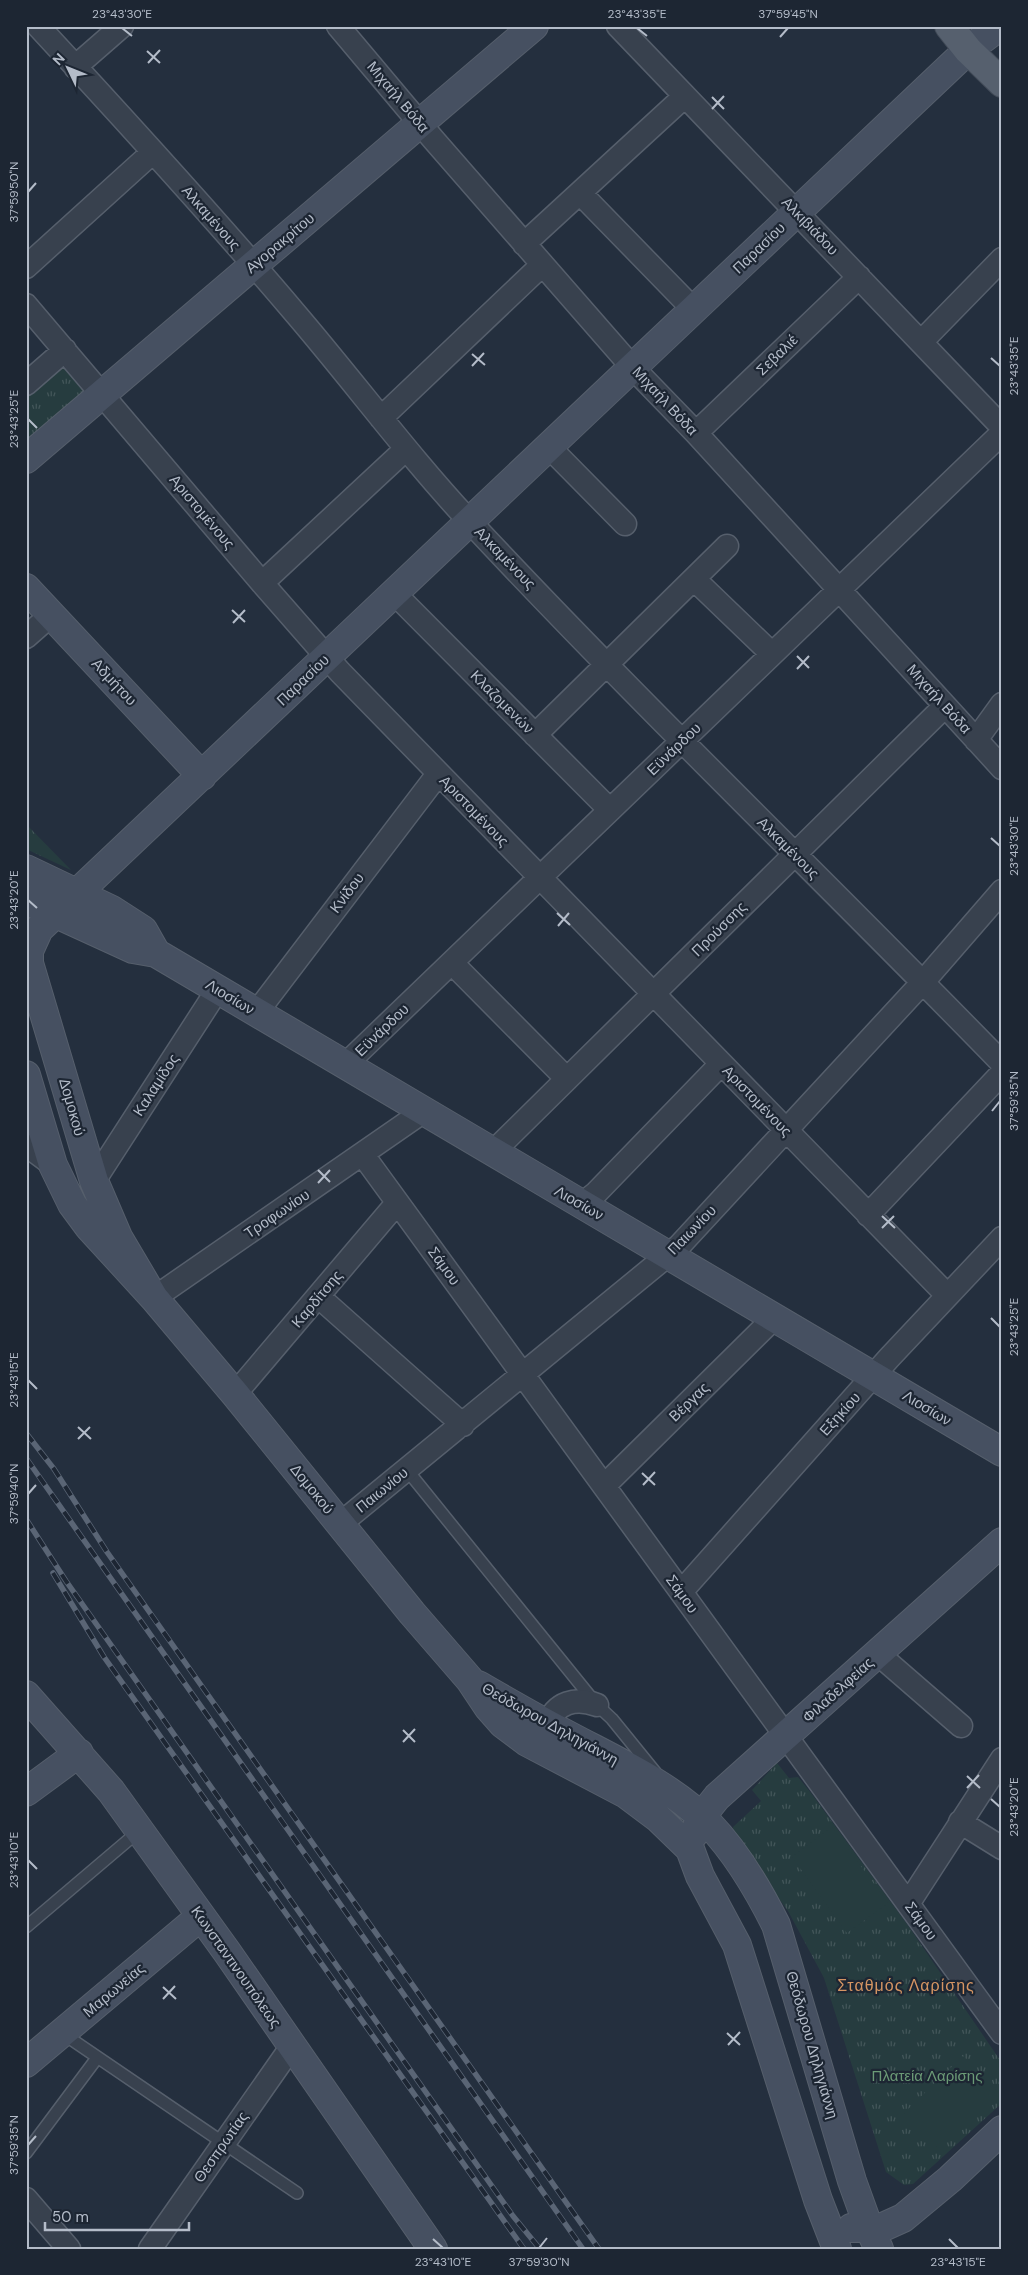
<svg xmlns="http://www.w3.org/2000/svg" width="1028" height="2275" font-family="'DM Sans',sans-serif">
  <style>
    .grass { fill: url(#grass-tufts) }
    .pitch { fill: #263c3f }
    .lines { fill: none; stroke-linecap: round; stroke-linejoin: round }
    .lane-casing { stroke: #565f6c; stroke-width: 14 }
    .street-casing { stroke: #565f6c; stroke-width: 25 }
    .secondary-casing { stroke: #565f6c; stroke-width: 30 }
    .primary-casing { stroke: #414a57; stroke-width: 30 }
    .lane { stroke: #38414e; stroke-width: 11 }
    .street { stroke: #38414e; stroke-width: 22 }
    .secondary { stroke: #465061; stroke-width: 28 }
    .primary { stroke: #56606e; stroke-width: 28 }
    .rail-casing { stroke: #5a6575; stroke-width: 5.5 }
    .rail { stroke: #1d2633; stroke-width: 4; stroke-dasharray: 11; stroke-linecap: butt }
    .ticks { fill: none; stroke: #b4bcc9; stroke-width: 2 }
    .labels { text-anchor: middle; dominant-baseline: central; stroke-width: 4.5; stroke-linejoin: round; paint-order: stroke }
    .street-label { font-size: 15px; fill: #b4bcc9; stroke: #1d2633 }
    .park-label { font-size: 15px; fill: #6b9a76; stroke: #1d2633 }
    .neighbourhood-label { font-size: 16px; letter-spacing: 1px; fill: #d59563; stroke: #1d2633 }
    .neatline { fill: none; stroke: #b4bcc9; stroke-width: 2 }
    .ticks-label { font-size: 12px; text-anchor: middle; fill: #b4bcc9 }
  </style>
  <defs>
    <pattern id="grass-tufts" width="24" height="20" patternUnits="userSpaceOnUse" patternTransform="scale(1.25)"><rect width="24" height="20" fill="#263c3f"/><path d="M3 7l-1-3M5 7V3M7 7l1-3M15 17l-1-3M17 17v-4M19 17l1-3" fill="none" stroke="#435659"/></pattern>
  </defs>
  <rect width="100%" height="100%" fill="#242f3e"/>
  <!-- grass -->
  <path class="grass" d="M66 363 90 391 26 447V398Z
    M26 824 71 870 26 849Z
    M777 1763 789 1778 798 1777 811 1793 907 1924 1002 2063V2103L913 2184 904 2185 886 2172 824 1978 788 1911 749 1858 733 1839V1827L761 1801 752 1790Z"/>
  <!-- pitch -->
  <path class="pitch" d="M832 1827 888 1903 847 1933 792 1857Z
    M963 2056 996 2090 937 2147 904 2113Z"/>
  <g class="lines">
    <defs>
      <path id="lane" d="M407 1470 597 1705 612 1719 655 1772
        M26 1927 139 1831
        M62 2033 297 2193
        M26 2153 97 2058"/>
      <path id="street" d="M38 26C125 120 212 215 295 313 355 383 410 458 473 525 645 709 827 883 1002 1063
        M338 26 433 139 633 368 696 433 1002 768
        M618 26 1002 427
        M75 67 122 26
        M580 193 694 310
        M524 244 685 96
        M26 267 153 152
        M26 305 262 583 340 672 947 1295
        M921 342 1002 259
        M26 384 65 350
        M381 418 542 265
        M696 433 859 277
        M549 447 625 524
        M694 579 772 654
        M262 583 406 449
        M395 594 610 810
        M26 637 51 615
        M535 735 727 546
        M976 740 1002 704
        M452 963 567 1079
        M257 1012 438 774
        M345 1065 1002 433
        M26 1145 53 1165
        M493 1152 945 706
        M363 1155 1002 2033
        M94 1181 218 989
        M582 1204 596 1193 721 1064
        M868 1215 1002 1073
        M319 1297 463 1425
        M154 1298 424 1111
        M235 1394 397 1203
        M604 1486 774 1318
        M340 1524 679 1246 923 982 1002 891
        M681 1592 889 1358 1002 1238
        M878 1654 961 1726
        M548 1725C555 1702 576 1697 597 1705
        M960 1822 1002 1848
        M908 1904 1002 1759
        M26 2199 69 2249
        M150 2249 292 2046"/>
      <path id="secondary" d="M26 459 534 26
        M26 588 202 776
        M26 869 112 910 143 930 156 953
        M26 900 133 949 156 953 1002 1452
        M26 1075 53 1165 72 1204 89 1227 154 1298 235 1394 412 1613 470 1680 488 1707 503 1724 527 1742 626 1794 658 1818 690 1849 700 1876 737 1945 818 2200 837 2249
        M154 1298 118 1237 94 1181 29 963V951L39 929 951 66 968 50 1000 26
        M478 1685C506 1701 535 1718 564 1733 614 1760 668 1783 709 1824 737 1853 758 1889 776 1925L852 2181 869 2228 879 2249
        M26 1695 111 1791 227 1952 433 2249
        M26 1792 79 1753
        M694 1834 701 1817 717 1797 1002 1542
        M26 2063 201 1916
        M851 2228 883 2227 903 2218 950 2179 1002 2130"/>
      <path id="primary" d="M949 26 968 50 1002 83"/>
    </defs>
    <!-- lane casing -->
    <use href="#lane" class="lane-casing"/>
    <!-- street casing -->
    <use href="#street" class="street-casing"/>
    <!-- secondary casing -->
    <use href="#secondary" class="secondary-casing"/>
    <!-- primary casing -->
    <use href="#primary" class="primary-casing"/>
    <!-- lane -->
    <use href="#lane" class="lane"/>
    <!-- street -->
    <use href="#street" class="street"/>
    <!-- secondary -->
    <use href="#secondary" class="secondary"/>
    <!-- primary -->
    <use href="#primary" class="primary"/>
    <defs>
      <path id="rail" d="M26 1433 54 1469 107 1552 599 2249
        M26 1458 583 2249
        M26 1519 66 1581 513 2216 540 2249
        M53 1573 104 1657 524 2249"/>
    </defs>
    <!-- rail casing -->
    <use href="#rail" class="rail-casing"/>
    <!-- rail -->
    <use href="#rail" class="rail"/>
  </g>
  <!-- ticks -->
  <path class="ticks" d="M122 28 132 36M637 28 647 36M780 37 788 28M147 51 160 63M148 63 160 50M712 97 724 109M712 109 724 96M28 192 36 183M472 354 485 365M991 358 1000 366M472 366 484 353M28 419 37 428M232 610 245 622M233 623 245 610M797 656 809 668M797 669 809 656M991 838 1000 846M28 900 37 908M557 913 570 925M558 926 569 913M992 1111 1000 1101M318 1170 330 1182M318 1183 330 1170M882 1216 895 1228M882 1228 894 1216M991 1318 1000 1327M28 1380 37 1389M78 1427 91 1439M78 1439 90 1427M642 1473 655 1485M643 1485 655 1472M28 1494 36 1485M403 1730 415 1742M403 1742 415 1729M967 1776 980 1788M967 1788 979 1775M991 1799 1000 1807M28 1860 37 1869M163 1987 176 1999M163 1999 175 1986M727 2033 740 2045M728 2045 740 2032M28 2145 36 2136M433 2239 443 2248M949 2239 958 2248M539 2248 547 2238"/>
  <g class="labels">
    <!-- street labels -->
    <g class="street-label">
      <text transform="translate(398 97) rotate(50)">Μιχαήλ Βόδα</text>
      <text transform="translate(211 218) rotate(49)">Αλκαμένους</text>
      <text transform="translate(810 226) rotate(46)">Αλκιβιάδου</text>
      <text transform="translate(280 243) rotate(-40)">Αγορακρίτου</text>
      <text transform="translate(759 248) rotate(-44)">Παρασίου</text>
      <text transform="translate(777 355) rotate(-44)">Σεβαλιέ</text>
      <text transform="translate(665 401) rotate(47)">Μιχαήλ Βόδα</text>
      <text transform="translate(202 512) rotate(50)">Αριστομένους</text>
      <text transform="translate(505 558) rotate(46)">Αλκαμένους</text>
      <text transform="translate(303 680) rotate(-44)">Παρασίου</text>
      <text transform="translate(114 682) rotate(47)">Αδμήτου</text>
      <text transform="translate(939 699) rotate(48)">Μιχαήλ Βόδα</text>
      <text transform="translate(502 702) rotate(45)">Κλαζομενών</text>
      <text transform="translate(674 749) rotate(-44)">Εϋνάρδου</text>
      <text transform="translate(474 811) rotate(46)">Αριστομένους</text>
      <text transform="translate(788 848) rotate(45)">Αλκαμένους</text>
      <text transform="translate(347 893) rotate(-53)">Κνίδου</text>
      <text transform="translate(719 929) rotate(-45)">Προύσσης</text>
      <text transform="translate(230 997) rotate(31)">Λιοσίων</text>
      <text transform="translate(382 1030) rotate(-44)">Εϋνάρδου</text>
      <text transform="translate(156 1085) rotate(-57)">Καλαμίδος</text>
      <text transform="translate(757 1101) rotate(46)">Αριστομένους</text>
      <text transform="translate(72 1107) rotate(74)">Δομοκού</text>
      <text transform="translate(579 1203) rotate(30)">Λιοσίων</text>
      <text transform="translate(277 1214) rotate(-34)">Τροφωνίου</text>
      <text transform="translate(692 1230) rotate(-46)">Παιωνίου</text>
      <text transform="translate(444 1266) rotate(54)">Σάμου</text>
      <text transform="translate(317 1299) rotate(-50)">Καρδίτσης</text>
      <text transform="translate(689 1402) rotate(-44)">Βέργας</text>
      <text transform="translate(927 1408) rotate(31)">Λιοσίων</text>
      <text transform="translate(840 1414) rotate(-48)">Εξηκίου</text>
      <text transform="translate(312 1489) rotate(51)">Δομοκού</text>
      <text transform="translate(382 1490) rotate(-39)">Παιωνίου</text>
      <text transform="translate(682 1594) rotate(54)">Σάμου</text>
      <text transform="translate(838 1690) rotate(-42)">Φιλαδελφείας</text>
      <text transform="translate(550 1724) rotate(29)">Θεόδωρου Δηληγιάννη</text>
      <text transform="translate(921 1921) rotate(54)">Σάμου</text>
      <text transform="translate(236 1967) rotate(55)">Κωνσταντινουπόλεως</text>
      <text transform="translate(114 1990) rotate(-40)">Μαρωνείας</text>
      <text transform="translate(812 2045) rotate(74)">Θεόδωρου Δηληγιάννη</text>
      <text transform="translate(221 2147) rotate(-55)">Θεσπρωτίας</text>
    </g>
    <!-- park labels -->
    <g class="park-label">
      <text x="927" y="2076">Πλατεία Λαρίσης</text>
    </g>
    <!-- neighbourhood labels -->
    <g class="neighbourhood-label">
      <text x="906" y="1985">Σταθμός Λαρίσης</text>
    </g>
  </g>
  <!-- border -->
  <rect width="1028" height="2275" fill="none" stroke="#1d2633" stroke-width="55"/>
  <!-- north arrow -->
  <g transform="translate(68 68) rotate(313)" stroke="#1d2633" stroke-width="4" paint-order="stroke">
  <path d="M0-4L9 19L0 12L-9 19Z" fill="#b4bcc9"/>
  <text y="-8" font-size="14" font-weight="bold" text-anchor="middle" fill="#b4bcc9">N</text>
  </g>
  <!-- scale -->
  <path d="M45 2222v8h144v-8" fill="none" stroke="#b4bcc9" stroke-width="2.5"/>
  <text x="52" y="2222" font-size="15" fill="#b4bcc9" stroke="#1d2633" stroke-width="4" paint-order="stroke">50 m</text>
  <rect x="28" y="28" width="972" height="2220" class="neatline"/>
  <g class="ticks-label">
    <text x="122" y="18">23°43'30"E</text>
    <text x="637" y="18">23°43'35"E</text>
    <text x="788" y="18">37°59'45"N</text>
    <text transform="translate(14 192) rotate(-90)" y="4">37°59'50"N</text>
    <text transform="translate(1014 366) rotate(-90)" y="4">23°43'35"E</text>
    <text transform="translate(14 419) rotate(-90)" y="4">23°43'25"E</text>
    <text transform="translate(1014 846) rotate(-90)" y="4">23°43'30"E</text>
    <text transform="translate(14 900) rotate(-90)" y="4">23°43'20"E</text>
    <text transform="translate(1014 1101) rotate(-90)" y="4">37°59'35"N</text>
    <text transform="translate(1014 1327) rotate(-90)" y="4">23°43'25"E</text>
    <text transform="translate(14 1380) rotate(-90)" y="4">23°43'15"E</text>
    <text transform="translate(14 1494) rotate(-90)" y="4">37°59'40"N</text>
    <text transform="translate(1014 1807) rotate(-90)" y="4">23°43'20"E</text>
    <text transform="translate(14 1860) rotate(-90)" y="4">23°43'10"E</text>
    <text transform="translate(14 2145) rotate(-90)" y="4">37°59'35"N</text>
    <text x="443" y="2266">23°43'10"E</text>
    <text x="539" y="2266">37°59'30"N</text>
    <text x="958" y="2266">23°43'15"E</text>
  </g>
</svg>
